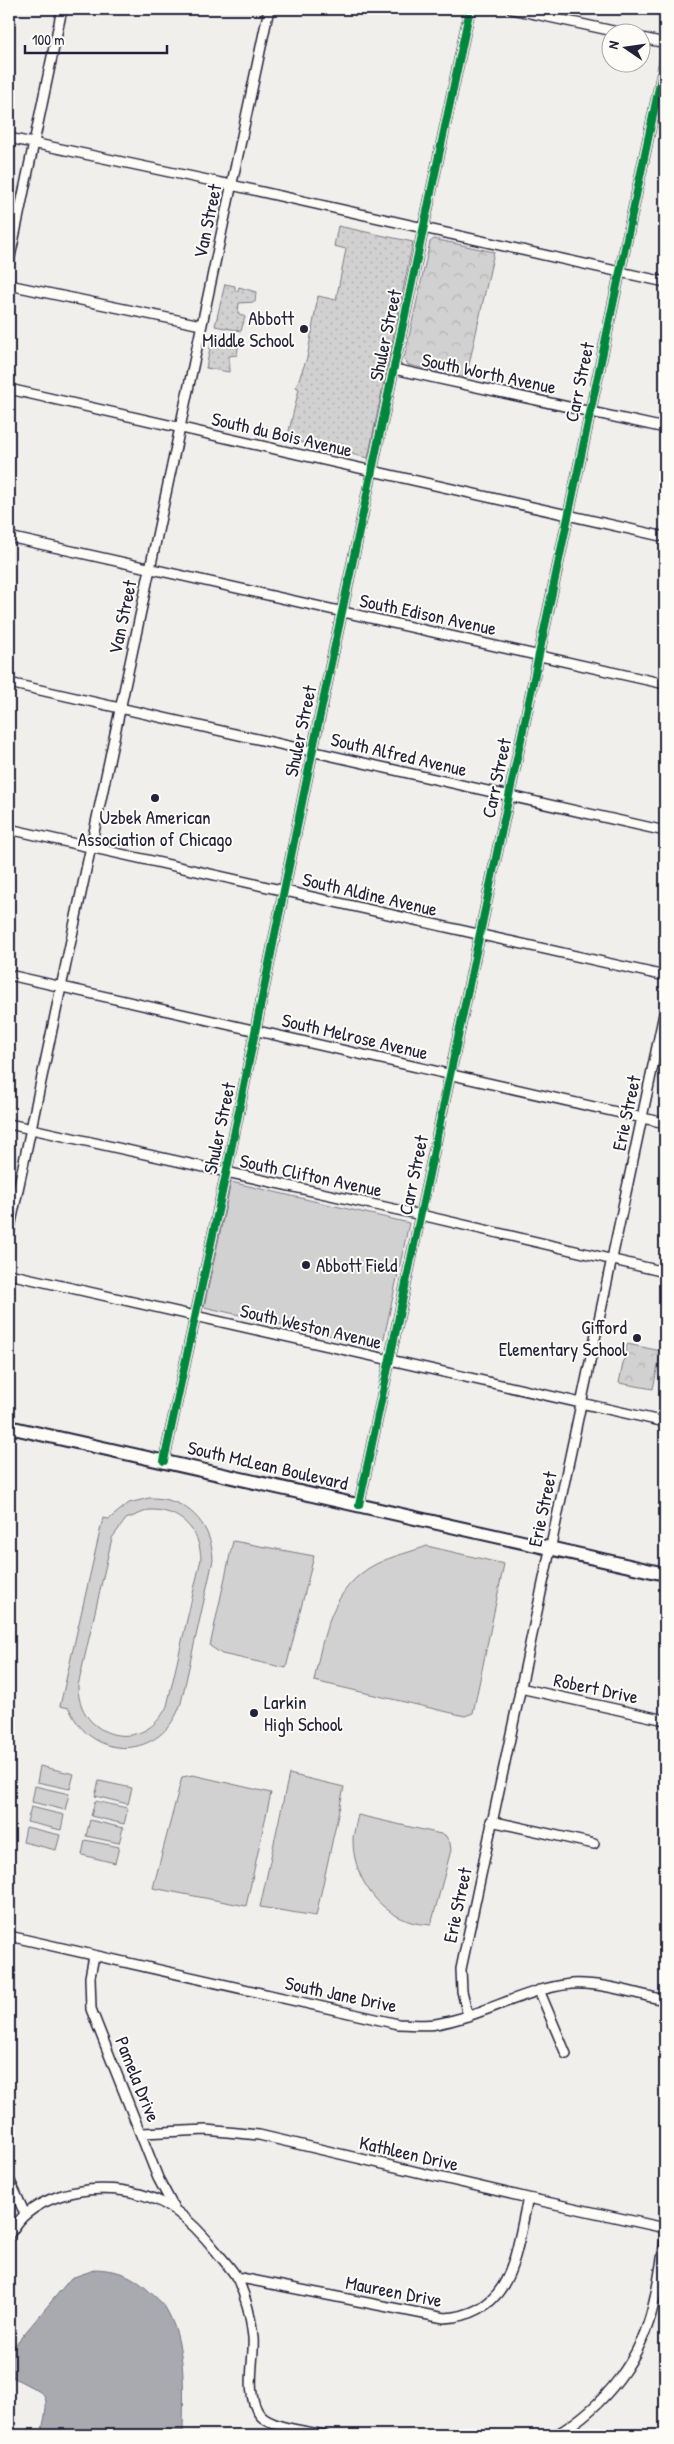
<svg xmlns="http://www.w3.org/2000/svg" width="674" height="2444" font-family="'Patrick Hand',sans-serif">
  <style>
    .grass { fill: url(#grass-dots); stroke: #7a7a86 }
    .park { fill: url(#park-crowns); stroke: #7a7a86 }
    .pitch { fill: #d2d1d1; stroke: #7a7a86; fill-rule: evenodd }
    .water { fill: #a9a9b0; stroke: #737381 }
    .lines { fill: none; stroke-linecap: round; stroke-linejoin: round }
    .street-casing { stroke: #22223b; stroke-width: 12 }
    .secondary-casing { stroke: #22223b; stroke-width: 16 }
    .street { stroke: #fdfcf7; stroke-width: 9 }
    .secondary { stroke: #fdfcf7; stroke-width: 12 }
    .cycleway-casing { stroke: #fdfcf7; stroke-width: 11 }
    .cycleway { stroke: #00873e; stroke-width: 8 }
    .poi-dot { fill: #22223b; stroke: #fdfcf7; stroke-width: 2 }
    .labels { text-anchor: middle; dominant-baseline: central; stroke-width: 4; stroke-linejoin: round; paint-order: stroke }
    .street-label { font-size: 19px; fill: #22223b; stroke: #fdfcf7 }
    .poi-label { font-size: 19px; fill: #22223b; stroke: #fdfcf7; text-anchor: end }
  </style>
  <defs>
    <pattern id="grass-dots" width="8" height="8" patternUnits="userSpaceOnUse" patternTransform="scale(1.25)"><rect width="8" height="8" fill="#d2d1d1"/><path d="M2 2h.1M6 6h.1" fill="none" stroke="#b4b3b4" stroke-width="1.8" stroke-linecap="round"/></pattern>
    <pattern id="park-crowns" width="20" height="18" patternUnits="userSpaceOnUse" patternTransform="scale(1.25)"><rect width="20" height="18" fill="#d2d1d1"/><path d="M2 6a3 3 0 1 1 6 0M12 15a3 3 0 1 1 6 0" fill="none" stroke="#b4b3b4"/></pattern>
  </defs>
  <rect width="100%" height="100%" fill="#f0efec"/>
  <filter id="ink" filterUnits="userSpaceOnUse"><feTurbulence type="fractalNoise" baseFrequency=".02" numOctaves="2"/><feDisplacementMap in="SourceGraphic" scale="10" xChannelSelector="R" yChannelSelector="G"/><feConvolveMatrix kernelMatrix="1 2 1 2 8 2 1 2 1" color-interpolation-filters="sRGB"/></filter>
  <g filter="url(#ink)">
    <!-- grass -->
    <path class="grass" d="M338 226 413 242 368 458 287 439 299 389 296 387 307 358 318 296 336 300 346 249 334 246Z
      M225 284 235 286V291H238L239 287 256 292 255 302 239 303 238 313 245 317 241 331 215 326Z
      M213 333 239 341 237 355 229 356V372L206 368Z"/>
    <!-- park -->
    <path class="park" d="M434 239 494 252 466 378 408 365 404 359 430 242Z
      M627 1344 661 1351 653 1389 619 1383Z"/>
    <!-- pitch -->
    <path class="pitch" d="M231 1182 409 1223 382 1347 204 1307Z
      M149 1498C186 1497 212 1523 213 1560L181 1703C163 1760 92 1763 69 1708L60 1706 103 1518 109 1519 129 1503ZM149 1510C179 1509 200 1529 201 1559L167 1706C144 1755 78 1739 78 1686L112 1538 126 1519Z
      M233 1541 314 1556 286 1668 222 1654 210 1646Z
      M427 1546 504 1564 473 1713 465 1716 314 1681C323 1637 331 1587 376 1564 392 1556 411 1552 427 1546Z
      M40 1766 74 1774 70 1789 37 1782Z
      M289 1774 344 1787 316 1916 260 1907Z
      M193 1775 271 1793 246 1906 153 1888 182 1777Z
      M99 1781 132 1788 128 1804 95 1796Z
      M35 1786 69 1794 65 1810 32 1802Z
      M95 1801 128 1808 124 1824 91 1816Z
      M31 1807 64 1815 61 1830 27 1822Z
      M358 1815 445 1835 450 1843 451 1850 431 1925C424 1924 415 1924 408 1921 375 1909 352 1874 353 1838 354 1831 356 1823 358 1815Z
      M90 1820 123 1828 119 1843 86 1836Z
      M26 1827 60 1835 56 1850 23 1842Z
      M85 1840 119 1847 115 1863 82 1855Z"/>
    <!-- water -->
    <path class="water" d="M97 2269C120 2271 132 2275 149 2291 154 2296 161 2301 165 2307 188 2345 183 2393 183 2435L41 2434C52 2388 47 2397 9 2375V2352L71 2278Z"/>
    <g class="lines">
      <defs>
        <path id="street" d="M512 9 618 32
          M642 38 665 43
          M9 138 231 185 665 282
          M9 262 62 9
          M9 285 201 325
          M394 369 665 428
          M9 389 665 537
          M9 537 665 684
          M9 683 665 831
          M9 829 665 976
          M9 975 665 1123
          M9 1124 421 1215 665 1272
          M9 1232 269 9
          M9 1274 665 1422
          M164 1461 226 1174 315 739 470 9
          M359 1505 665 59
          M520 1688 665 1720
          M491 1821 594 1844
          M9 1936 398 2024C410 2024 424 2026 436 2024 483 2016 524 1989 571 1984 602 1982 636 1994 665 2000
          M94 1956 90 1977 91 2009 158 2178 175 2210
          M539 1990 566 2054
          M468 2016 462 1991 461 1969 665 1009
          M142 2133 206 2130 259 2135 528 2198 665 2228
          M9 2179 25 2214
          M9 2235C14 2228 19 2219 26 2214 65 2182 135 2181 176 2211 191 2222 204 2236 216 2251 223 2260 232 2269 237 2278 246 2297 251 2316 253 2337 255 2360 244 2394 260 2415 271 2428 306 2431 324 2435
          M236 2277 444 2318C514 2314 515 2253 528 2198
          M569 2427 576 2435
          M556 2435C605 2406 642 2359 654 2302 659 2282 661 2262 665 2242"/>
        <path id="secondary" d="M9 1427 665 1574"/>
      </defs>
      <!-- street casing -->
      <use href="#street" class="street-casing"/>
      <!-- secondary casing -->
      <use href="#secondary" class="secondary-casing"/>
      <!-- street -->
      <use href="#street" class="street"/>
      <!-- secondary -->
      <use href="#secondary" class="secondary"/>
      <defs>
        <path id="cycleway" d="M164 1461 226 1174 315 739 470 9
          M359 1505 665 59"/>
      </defs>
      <!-- cycleway casing -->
      <use href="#cycleway" class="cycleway-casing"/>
      <!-- cycleway -->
      <use href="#cycleway" class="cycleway"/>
    </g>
  </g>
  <!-- markers -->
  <g class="poi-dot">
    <circle cx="304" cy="329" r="5"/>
    <circle cx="155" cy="798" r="5"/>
    <circle cx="306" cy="1265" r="5"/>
    <circle cx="637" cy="1338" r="5"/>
    <circle cx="254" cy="1713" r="5"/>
  </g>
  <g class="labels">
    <!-- street labels -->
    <g class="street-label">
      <text transform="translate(207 221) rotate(-78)">Van Street</text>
      <text transform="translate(385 335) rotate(-78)">Shuler Street</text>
      <text transform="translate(489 373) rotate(12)">South Worth Avenue</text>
      <text transform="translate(579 382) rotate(-78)">Carr Street</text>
      <text transform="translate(282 434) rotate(13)">South du Bois Avenue</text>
      <text transform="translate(428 614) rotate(12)">South Edison Avenue</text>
      <text transform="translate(122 617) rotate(-78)">Van Street</text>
      <text transform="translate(300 731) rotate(-78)">Shuler Street</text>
      <text transform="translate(399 754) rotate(13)">South Alfred Avenue</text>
      <text transform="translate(496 778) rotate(-78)">Carr Street</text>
      <text transform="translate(370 894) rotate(13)">South Aldine Avenue</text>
      <text transform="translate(355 1036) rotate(13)">South Melrose Avenue</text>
      <text transform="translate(626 1113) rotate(-78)">Erie Street</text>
      <text transform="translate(219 1128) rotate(-78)">Shuler Street</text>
      <text transform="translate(311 1175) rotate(12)">South Clifton Avenue</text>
      <text transform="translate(413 1175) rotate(-78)">Carr Street</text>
      <text transform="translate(311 1326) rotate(13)">South Weston Avenue</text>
      <text transform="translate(268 1465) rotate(13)">South McLean Boulevard</text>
      <text transform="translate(542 1509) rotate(-78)">Erie Street</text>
      <text transform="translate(596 1688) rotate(12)">Robert Drive</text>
      <text transform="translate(457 1905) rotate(-78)">Erie Street</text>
      <text transform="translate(341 1994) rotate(12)">South Jane Drive</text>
      <text transform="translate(138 2079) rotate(68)">Pamela Drive</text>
      <text transform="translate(409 2153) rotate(13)">Kathleen Drive</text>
      <text transform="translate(394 2291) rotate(11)">Maureen Drive</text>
    </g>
    <!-- poi labels -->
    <g class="poi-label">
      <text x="294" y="318">Abbott<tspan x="294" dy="22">Middle School</tspan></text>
      <text x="155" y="817" text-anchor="middle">Uzbek American<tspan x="155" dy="22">Association of Chicago</tspan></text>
      <text x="316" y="1265" text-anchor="start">Abbott Field</text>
      <text x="627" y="1327">Gifford<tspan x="627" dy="22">Elementary School</tspan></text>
      <text x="264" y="1702" text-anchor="start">Larkin<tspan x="264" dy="22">High School</tspan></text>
    </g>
  </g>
  <!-- margin -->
  <rect width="674" height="2444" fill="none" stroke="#fdfcf7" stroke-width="30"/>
  <rect x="15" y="15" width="644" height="2414" fill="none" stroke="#22223b" stroke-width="2" filter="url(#ink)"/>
  <!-- north arrow -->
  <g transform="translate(626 48) rotate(283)"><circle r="24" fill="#fdfcf7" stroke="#a5a5ac"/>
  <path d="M0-4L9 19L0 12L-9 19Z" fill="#22223b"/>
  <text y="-8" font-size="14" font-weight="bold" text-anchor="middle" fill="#22223b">N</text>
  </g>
  <!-- scale -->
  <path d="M25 45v8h142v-8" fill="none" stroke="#22223b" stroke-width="2.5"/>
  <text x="32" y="45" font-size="15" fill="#22223b" stroke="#fdfcf7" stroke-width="4" paint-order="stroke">100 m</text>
</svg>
